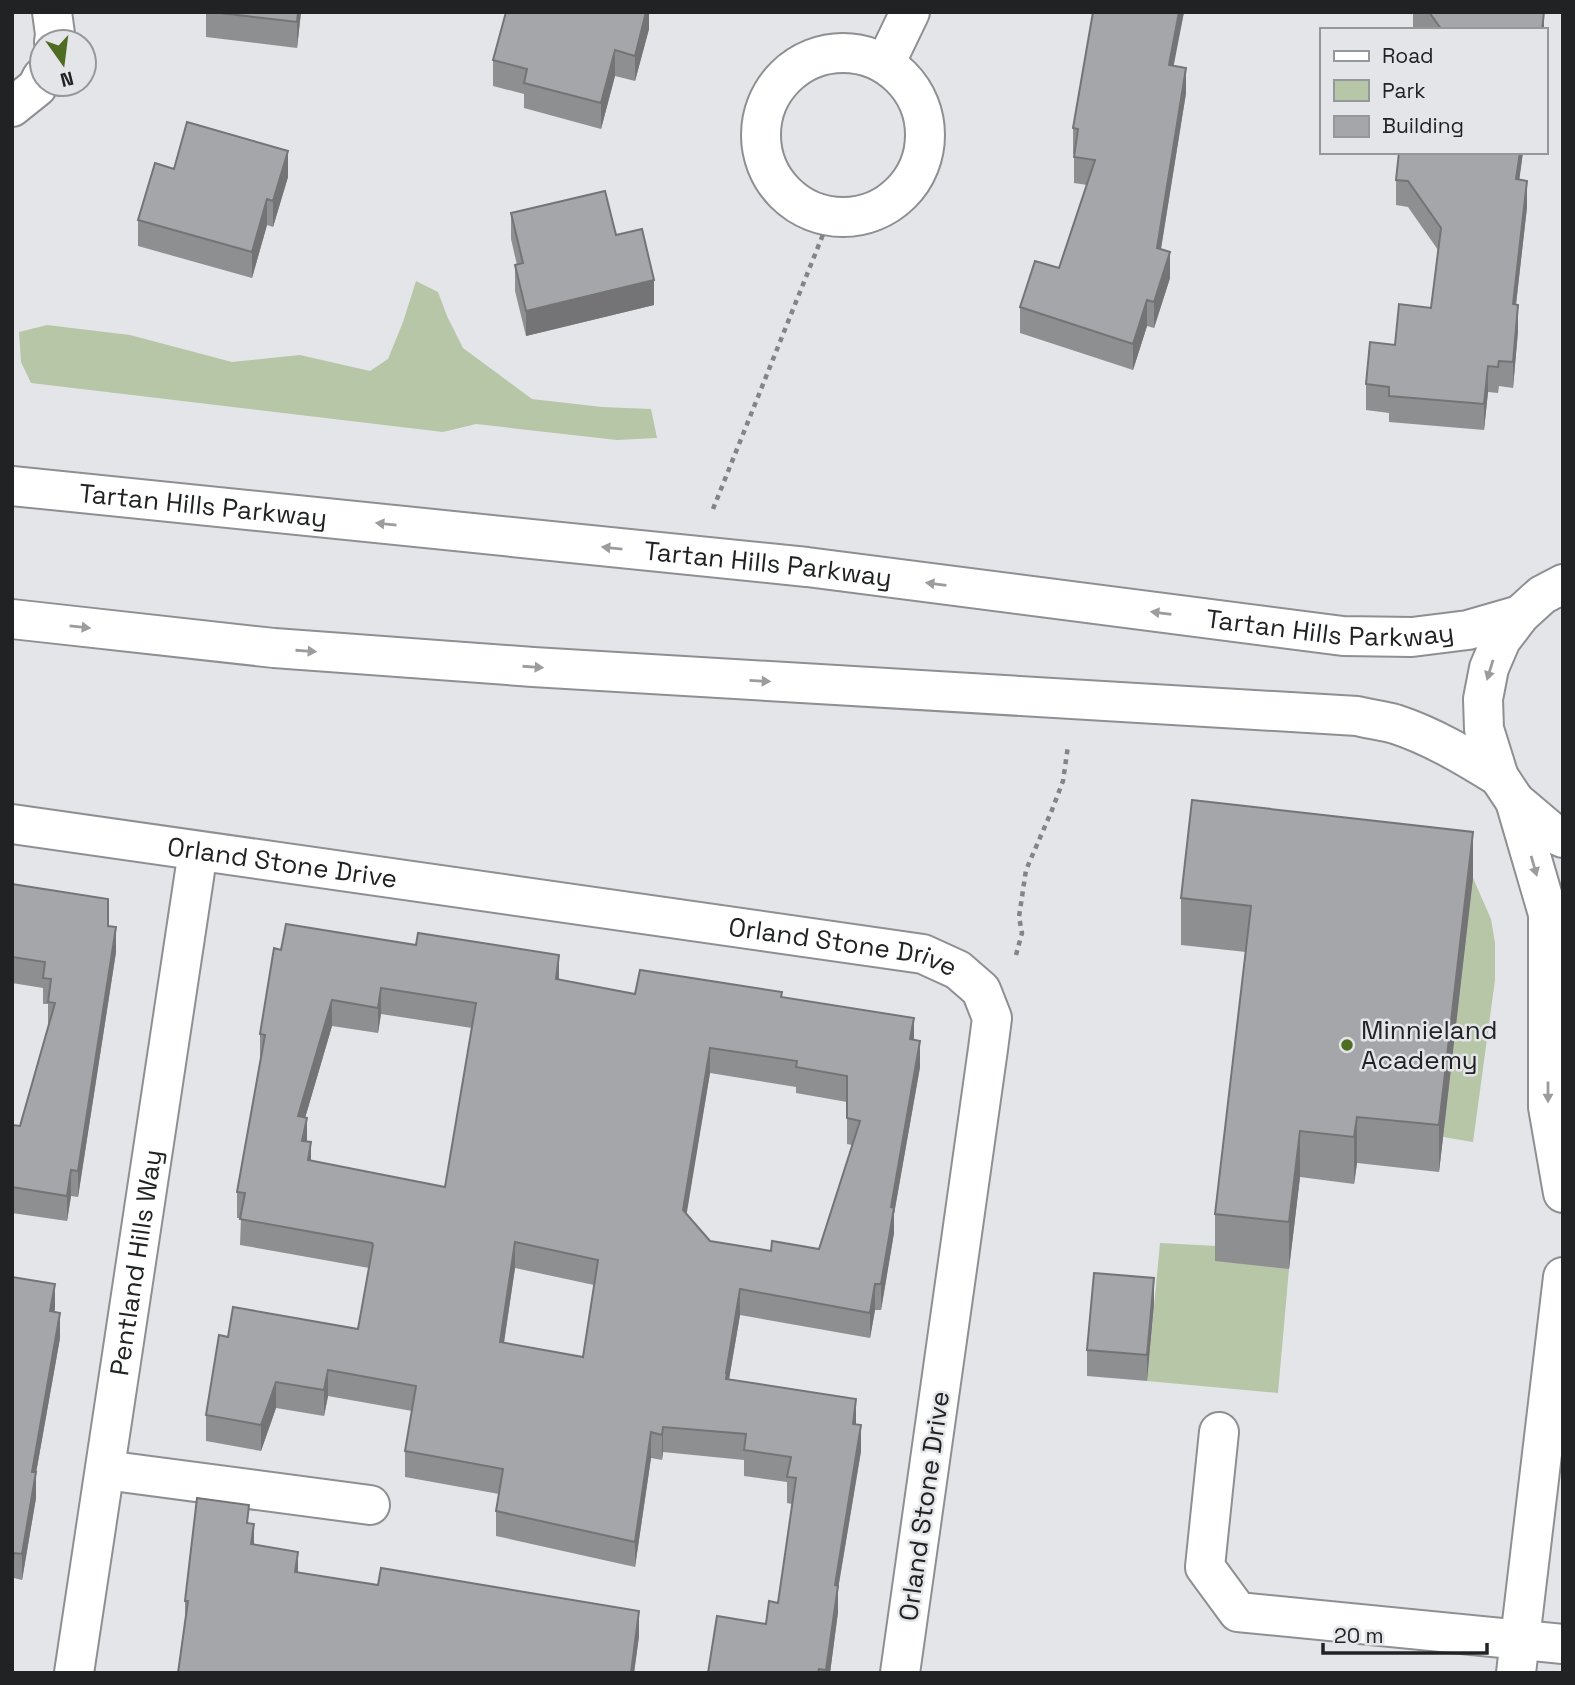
<svg xmlns="http://www.w3.org/2000/svg" width="1575" height="1685" font-family="'Space Grotesk',sans-serif">
  <style>
    .green { fill: #b7c6a7 }
    .lines { fill: none; stroke-linecap: round; stroke-linejoin: round }
    .minor-casing { stroke: #8e8f92; stroke-width: 42 }
    .path { stroke: #838487; stroke-width: 4.5; stroke-dasharray: 5 5; stroke-linecap: butt }
    .minor { stroke: #fff; stroke-width: 38 }
    .wall { fill: #8e8f91; fill-rule: evenodd }
    .shaded-wall { fill: #747476 }
    .building { fill: #a5a6a9; stroke: #747476; stroke-width: 2; fill-rule: evenodd }
    .oneway { fill: #9b9c9c }
    .poi-dot { fill: #4e6d23; stroke: #e4e5e9; stroke-width: 2.5 }
    .labels { text-anchor: middle; dominant-baseline: central; stroke-width: 5; stroke-linejoin: round; paint-order: stroke }
    .street-label { font-size: 26px; fill: #212223; stroke: #e4e5e9 }
    .poi-label { font-size: 26px; fill: #212223; stroke: #e4e5e9; text-anchor: start }
  </style>
  <rect width="100%" height="100%" fill="#e4e5e9"/>
  <!-- green -->
  <path class="green" d="M416 281 438 292 447 316 463 348 532 399 602 407 651 409 657 438 617 440 476 424 443 432 31 383 21 362 19 332 47 325 130 335 232 362 300 355 370 371 388 359 403 322Z
    M1473 878 1491 919 1495 943V980L1473 1142 1443 1137Z
    M1160 1243 1217 1246 1289 1269 1278 1393 1147 1381Z"/>
  <g class="lines">
    <defs>
      <g id="minor">
        <path d="M52 12 55 34 54 42"/>
        <circle cx="843" cy="135" r="82"/>
        <path d="M885 64 910 12"/>
        <path d="M12 107 37 87 42 77"/>
        <path id="s1" d="M12 486 807 567 1343 636 1412 637 1468 630 1520 615"/>
        <path d="M1563 584 1542 595 1520 615 1501 640 1489 668 1483 699 1484 729 1499 777 1515 801 1554 834 1563 838"/>
        <path d="M12 619 274 648 533 667 1357 716C1370 719 1383 721 1395 724 1432 736 1467 757 1499 777"/>
        <path d="M1515 801 1548 914V1107L1563 1193"/>
        <path id="s2" d="M12 824 923 954 958 970 981 990 992 1018 988 1049 900 1673"/>
        <path d="M1219 1432 1205 1567 1238 1612 1563 1644"/>
        <path d="M105 1470 370 1505"/>
        <path id="s3" d="M74 1673 198 851"/>
        <path d="M1516 1673 1563 1277"/>
      </g>
    </defs>
    <!-- minor casing -->
    <use href="#minor" class="minor-casing"/>
    <!-- path -->
    <path class="path" d="M713 509 830 217
      M1016 955 1022 933 1019 917 1026 870 1052 810 1063 781 1068 746"/>
    <!-- minor -->
    <use href="#minor" class="minor"/>
  </g>
  <!-- wall -->
  <path class="wall" d="M206 12H301L297 48 206 37Z
    M649 12V29L635 81 615 76 601 129 524 108V94L493 86V60Z
    M1093 12H1184L1173 65 1186 93 1161 249 1170 278 1154 328 1147 326 1133 370 1020 333V307L1059 268 1087 185 1074 183V154H1073V128Z
    M1413 12H1544V30H1413Z
    M1399 152H1523L1519 179 1527 207 1516 305 1518 331 1513 388 1499 386 1498 393 1488 392 1484 430 1389 422V413L1366 410V384L1395 345 1431 308 1438 250 1408 207 1396 205V180Z
    M174 169 288 177 273 227 267 225 252 278 138 246V220Z
    M511 213 616 235 654 305 526 336 515 291V265H517L511 239Z
    M1473 878 1439 1172 1357 1163 1354 1184 1300 1177 1289 1269 1215 1261V1214L1246 952 1181 945V898Z
    M12 884 108 926 116 952 78 1197 71 1196 67 1221 12 1213V1125L20 1126 48 1028V1004H43V988L12 983Z
    M416 945 559 980 635 994 782 997 914 1040 920 1067 894 1214V1233L881 1310H875L870 1338 740 1315 729 1379 856 1424 861 1451 838 1589V1612L830 1673H708L766 1624 778 1603 792 1504 787 1503V1482L744 1476V1460L663 1452 662 1460 651 1458 635 1567 496 1536V1511L499 1494 405 1477V1451L412 1411 328 1396 324 1416 276 1408 261 1451 206 1441V1415L228 1337 358 1329 369 1268 240 1245 241 1218H237V1192L260 1060V1034L281 950ZM381 1014 472 1028 445 1187 311 1161 307 1141 305 1118 332 1026 378 1033ZM710 1073 796 1087V1093L847 1102V1144L852 1145 819 1249 771 1251 710 1241 686 1214ZM515 1268 594 1285 583 1357 504 1343Z
    M12 1277 54 1312 60 1338 36 1473V1498L22 1580 14 1578 12 1590Z
    M1154 1304 1147 1381 1087 1376V1350Z
    M249 1523 254 1545 298 1573 639 1636 634 1673H178L185 1623V1601Z"/>
  <!-- shaded-wall -->
  <path class="shaded-wall" d="M298 12H301L297 48V22Z
    M646 12H649V29L635 81V56Z
    M1179 12H1184L1169 90V65Z
    M1544 12V30H1542Z
    M615 50V76L601 129V103Z
    M1186 68V93L1157 273V248Z
    M288 151V177L273 227V201Z
    M1520 152H1523L1516 205V179Z
    M1527 181V207L1513 330V304Z
    M267 199V225L252 278V252Z
    M1170 252V278L1154 328V302Z
    M654 280V305L526 336V311Z
    M1147 300V326L1133 370V344Z
    M1518 305V331L1513 388V362Z
    M1488 366V392L1484 430V404Z
    M1473 832V878L1439 1172V1125Z
    M116 927V952L78 1197V1171Z
    M559 955V981L556 979Z
    M381 988V1014L378 1033V1008Z
    M332 1000V1026L298 1142V1116Z
    M914 1018V1044L910 1039Z
    M920 1041V1067L894 1214V1233L881 1310V1284L891 1207Z
    M710 1048V1073L683 1236V1210Z
    M1357 1117V1163L1354 1184V1137Z
    M307 1118V1144L302 1141Z
    M1300 1131V1177L1289 1269V1222Z
    M311 1142V1168L308 1160Z
    M71 1170V1196L67 1221V1196Z
    M515 1242V1268L500 1368V1342Z
    M1154 1278V1304L1147 1381V1355Z
    M55 1284V1309L50 1337V1311Z
    M875 1284V1310L870 1338V1313Z
    M740 1289V1315L727 1391 726 1373Z
    M60 1313V1338L36 1473V1498L22 1580V1554L32 1472Z
    M328 1370V1396L324 1416V1390Z
    M276 1382V1408L261 1451V1425Z
    M856 1399V1425L853 1424Z
    M861 1425V1451L838 1589V1612L830 1673H826L835 1610V1585Z
    M663 1427V1452L662 1460V1435Z
    M651 1432V1458L635 1567V1542Z
    M254 1524V1550L251 1544Z
    M298 1552V1577L295 1572Z
    M14 1553V1578L12 1590V1565Z
    M639 1611V1636L634 1673H631Z"/>
  <!-- building -->
  <path class="building" d="M212 12H298L297 22Z
    M506 12H646L635 56 615 50 601 103 524 83 527 69 493 60Z
    M1093 12H1179L1169 65 1186 68 1157 248 1170 252 1154 302 1147 300 1133 344 1020 307 1035 261 1059 268 1095 160 1074 157 1078 129 1073 128Z
    M1429 12H1544L1542 30H1442Z
    M187 122 288 151 273 201 267 199 252 252 138 220 155 163 174 169Z
    M1399 152H1520L1516 179 1527 181 1513 304 1518 305 1513 362 1499 361 1498 367 1488 366 1484 404 1389 396V387L1366 384 1370 342 1395 345 1399 304 1431 308 1441 228 1408 181 1396 180Z
    M605 191 616 235 642 229 654 280 526 311 515 265 523 263 511 213Z
    M1192 800 1473 832 1439 1125 1357 1117 1354 1137 1300 1131 1289 1222 1215 1214 1251 906 1181 898Z
    M12 884 108 899V926L116 927 78 1171 71 1170 67 1196 12 1187V1125L20 1126 55 1003 48 1002 51 979 43 978 45 962 12 957Z
    M286 924 416 945 418 933 559 955 556 979 635 994 640 970 782 992 781 997 914 1018 910 1039 920 1041 891 1207 894 1208 881 1284H875L870 1313 740 1289 726 1373H727L726 1379 856 1399 853 1424 861 1425 835 1585 838 1586 826 1670 819 1669 818 1673H708L717 1616 766 1624 769 1601 778 1603 796 1478 787 1477 791 1457 744 1450 746 1434 663 1427 662 1435 651 1432 635 1542 496 1511 503 1469 405 1451 416 1386 328 1370 324 1390 276 1382 261 1425 206 1415 219 1335 228 1337 233 1307 358 1329 373 1245 372 1243 240 1219 245 1193 237 1192 265 1035 260 1034 274 948 281 950ZM381 988 476 1003 445 1187 308 1160 311 1142 302 1141 307 1118 298 1116 332 1000 378 1008ZM710 1048 797 1061 796 1067 847 1076V1118L860 1121 819 1249 772 1241 771 1251 710 1241 683 1210ZM515 1242 598 1260 583 1357 500 1342Z
    M1094 1273 1154 1278 1147 1355 1087 1350Z
    M12 1277 55 1284 50 1311 60 1313 32 1472H36L22 1554 14 1553 12 1565Z
    M197 1498 249 1505 247 1523 254 1524 251 1544 298 1552 295 1572 378 1585 381 1568 639 1611 631 1673H178L188 1601H185Z"/>
  <!-- one-way arrows -->
  <defs><path id="oneway-solid" d="M-6-.8H1V-3.2L6.5 0L1 3.2V.8H-6Z" transform="scale(1.75)"/></defs>
  <g class="oneway">
    <use href="#oneway-solid" transform="translate(386 524) rotate(-174)"/>
    <use href="#oneway-solid" transform="translate(612 548) rotate(-174)"/>
    <use href="#oneway-solid" transform="translate(936 584) rotate(-173)"/>
    <use href="#oneway-solid" transform="translate(1161 613) rotate(-173)"/>
    <use href="#oneway-solid" transform="translate(80 627) rotate(6)"/>
    <use href="#oneway-solid" transform="translate(306 651) rotate(4)"/>
    <use href="#oneway-solid" transform="translate(533 667) rotate(4)"/>
    <use href="#oneway-solid" transform="translate(1490 670) rotate(107)"/>
    <use href="#oneway-solid" transform="translate(760 681) rotate(3)"/>
    <use href="#oneway-solid" transform="translate(1534 866) rotate(74)"/>
    <use href="#oneway-solid" transform="translate(1548 1092) rotate(90)"/>
  </g>
  <!-- markers -->
  <circle class="poi-dot" cx="1347" cy="1045" r="7"/>
  <g class="labels">
    <!-- street labels -->
    <g class="street-label">
      <text stroke="none"><textPath href="#s1" startOffset="192">Tartan Hills Parkway</textPath></text>
      <text stroke="none"><textPath href="#s1" startOffset="760">Tartan Hills Parkway</textPath></text>
      <text stroke="none"><textPath href="#s1" startOffset="1326">Tartan Hills Parkway</textPath></text>
      <text stroke="none"><textPath href="#s2" startOffset="273">Orland Stone Drive</textPath></text>
      <text stroke="none"><textPath href="#s2" startOffset="840">Orland Stone Drive</textPath></text>
      <text stroke="none"><textPath href="#s3" startOffset="415">Pentland Hills Way</textPath></text>
      <text transform="translate(924 1506) rotate(-82)">Orland Stone Drive</text>
    </g>
    <!-- poi labels -->
    <g class="poi-label">
      <text x="1361" y="1030">Minnieland<tspan x="1361" dy="30">Academy</tspan></text>
    </g>
  </g>
  <!-- border -->
  <rect width="1575" height="1685" fill="none" stroke="#212223" stroke-width="28"/>
  <!-- legend -->
  <rect x="1320" y="28" width="228" height="126" fill="#e4e5e9" stroke="#96979a" stroke-width="2"/>
  <rect x="1334" y="51" width="35" height="10" fill="#ffffff" stroke="#96979a" stroke-width="2"/>
  <text x="1382" y="63" font-size="21" fill="#212223">Road</text>
  <rect x="1334" y="80" width="35" height="21" fill="#b7c6a7" stroke="#96979a" stroke-width="2"/>
  <text x="1382" y="98" font-size="21" fill="#212223">Park</text>
  <rect x="1334" y="116" width="35" height="21" fill="#a5a6a9" stroke="#96979a" stroke-width="2"/>
  <text x="1382" y="133" font-size="21" fill="#212223">Building</text>
  <!-- north arrow -->
  <g transform="translate(63 63) rotate(166)"><circle r="33" fill="#e4e5e9" stroke="#96979a" stroke-width="2"/>
  <path d="M0-5L12 26L0 18L-12 26Z" fill="#4e6d23"/>
  <text y="-10" font-size="19" font-weight="bold" text-anchor="middle" fill="#212223">N</text>
  </g>
  <!-- scale -->
  <path d="M1323 1643v10h164v-10" fill="none" stroke="#212223" stroke-width="3.5"/>
  <text x="1334" y="1643" font-size="21" fill="#212223" stroke="#e4e5e9" stroke-width="5" paint-order="stroke">20 m</text>
</svg>
